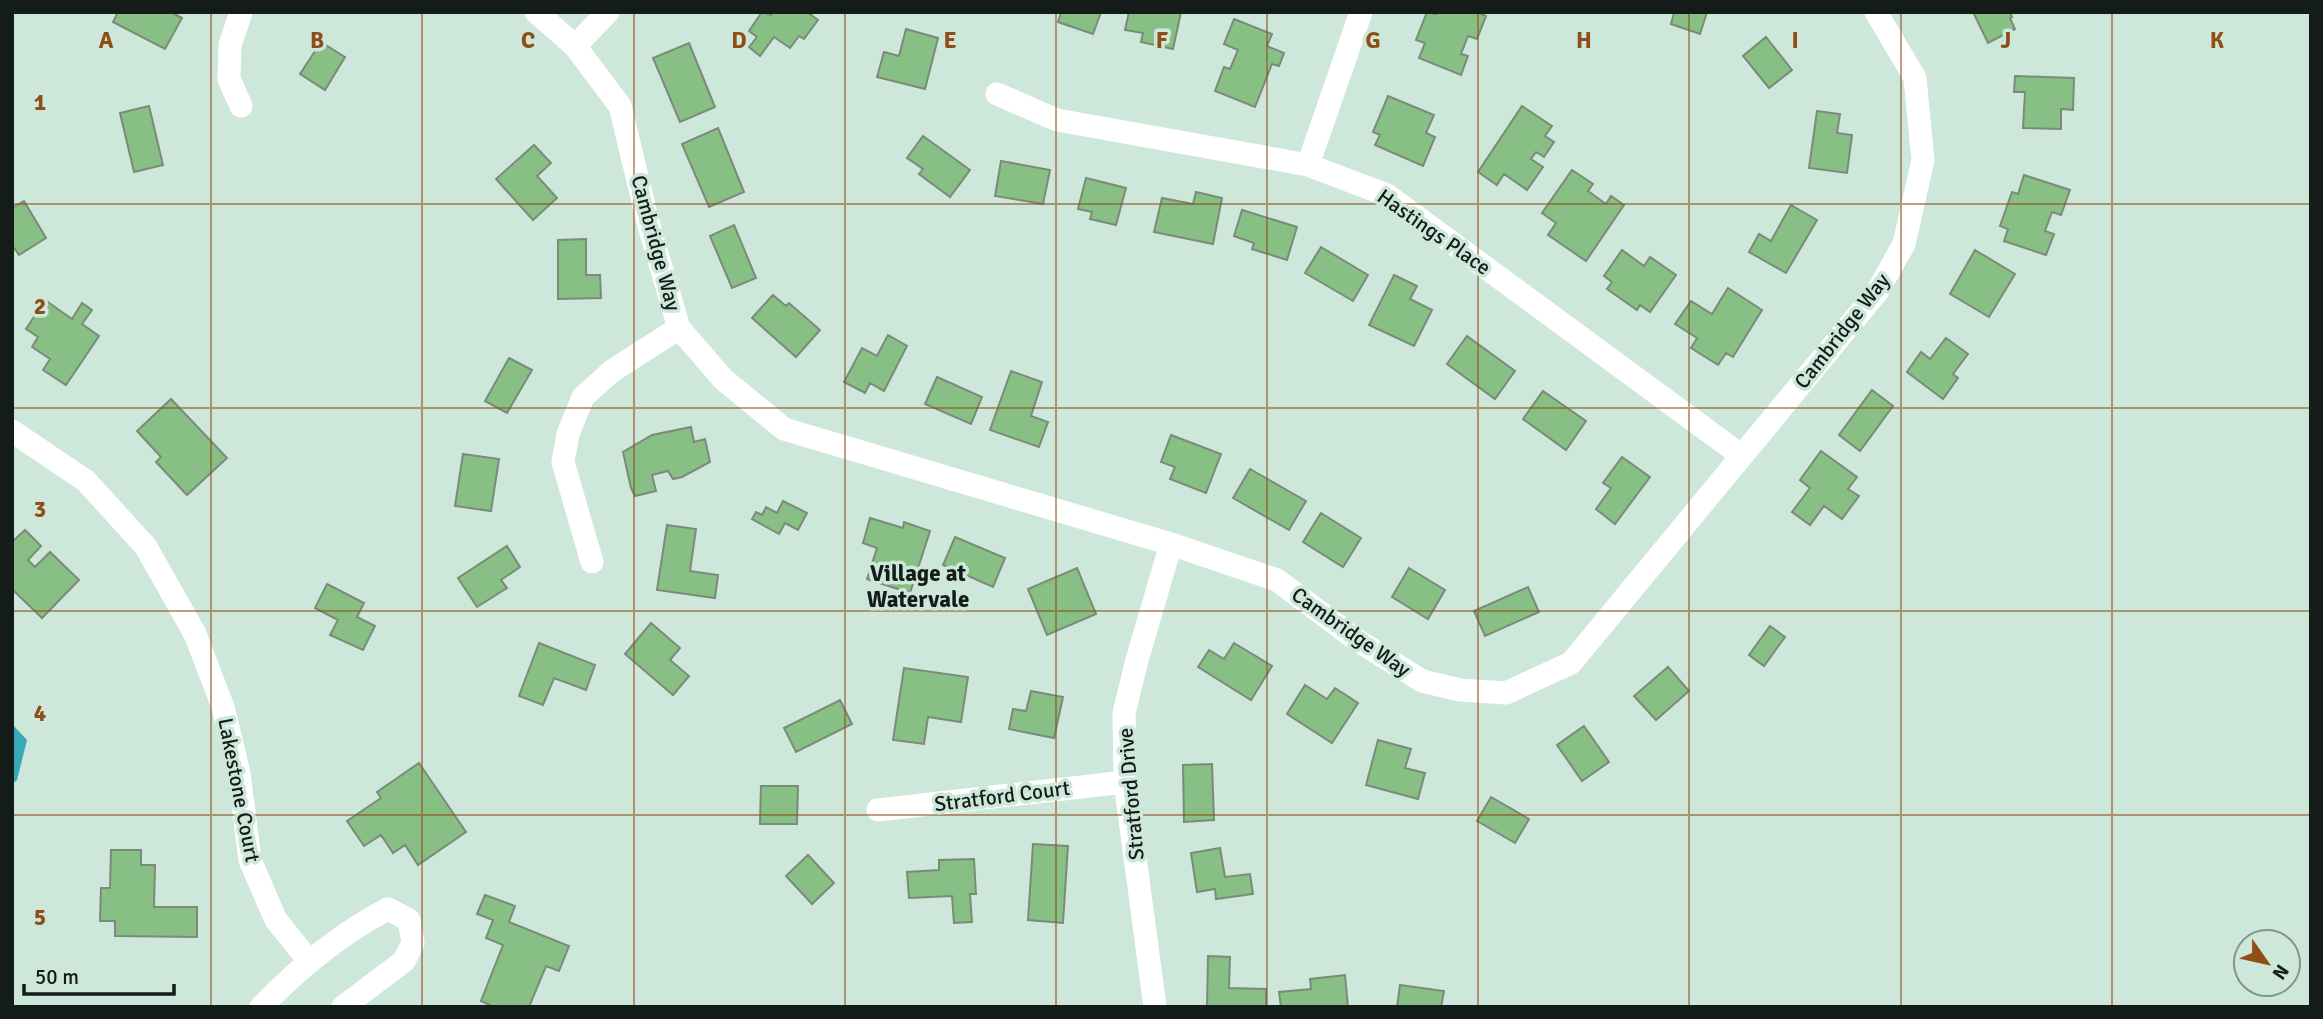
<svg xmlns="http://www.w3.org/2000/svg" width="2323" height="1019" font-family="Signika,sans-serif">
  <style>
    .water { fill: #37aab9 }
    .building { fill: #88bf84; stroke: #7b8b7a; stroke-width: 2 }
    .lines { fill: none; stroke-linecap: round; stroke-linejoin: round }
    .street { stroke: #fff; stroke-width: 23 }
    .grid { fill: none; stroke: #8e4e16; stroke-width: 2; stroke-opacity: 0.55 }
    .labels { text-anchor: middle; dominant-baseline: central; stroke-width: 7; stroke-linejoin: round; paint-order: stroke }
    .street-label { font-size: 21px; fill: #131c18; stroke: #cee7db }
    .neighbourhood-label { font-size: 23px; font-weight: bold; fill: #131c18; stroke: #cee7db }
    .grid-label { font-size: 23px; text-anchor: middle; font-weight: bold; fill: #8e4e16; stroke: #cee7db; stroke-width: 7; stroke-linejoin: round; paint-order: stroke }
  </style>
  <rect width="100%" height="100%" fill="#cee7db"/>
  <!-- water -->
  <path class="water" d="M12 724 27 740 17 780 12 784Z"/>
  <!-- building -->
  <path class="building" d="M118 12H171L182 18 165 49 113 22Z
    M762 12 771 15 773 12H807L818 20 804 39 799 36 790 48 774 37 760 56 749 47 757 37 749 31Z
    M1061 12H1101L1093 34 1058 22Z
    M1129 12H1181L1173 49 1141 42 1143 33 1125 30Z
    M1427 12 1436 14 1437 12H1477L1486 16 1477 39 1468 36 1461 54 1468 56 1461 75 1419 58 1425 43 1416 40Z
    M1671 12H1707L1700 34 1671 24 1674 13Z
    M1973 12H2010L2012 17 2010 18 2015 29 1988 43Z
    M1234 19 1272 34 1267 46 1284 53 1279 66 1272 64 1255 107 1215 91 1224 67 1230 69 1238 50 1224 44Z
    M906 29 938 38 925 89 877 77 884 52 899 56Z
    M1766 37 1792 70 1769 88 1743 56Z
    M321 42 345 57 325 90 300 74Z
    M689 43 715 107 680 122 653 58Z
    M2015 76 2074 78 2073 110 2061 109V129L2023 128 2025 92H2014Z
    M1388 96 1434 115 1426 133 1435 137 1423 166 1375 145 1380 135 1373 132Z
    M149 106 163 165 134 172 120 113Z
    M1522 106 1552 126 1545 136 1554 142 1544 157 1536 152 1531 159 1543 167 1527 190 1504 174 1497 185 1478 172Z
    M1817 111 1840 114 1837 133 1852 135 1847 173 1809 168Z
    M718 128 744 192 709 207 682 144Z
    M923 136 970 170 950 197 919 174 923 169 907 158Z
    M534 145 551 163 537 176 557 198 533 220 496 179Z
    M1001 161 1050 170 1043 204 995 196Z
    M1572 170 1593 184 1588 191 1606 204 1611 196 1624 205 1586 261 1548 235 1556 223 1542 213Z
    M2024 175 2070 190 2061 215 2052 212 2045 231 2054 234 2046 255 2004 241 2008 229 2000 226 2012 192 2018 194Z
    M1086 178 1126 188 1116 225 1090 219 1092 212 1078 209Z
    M1196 192 1222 198 1213 244 1154 232 1162 198 1193 204Z
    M24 201 46 238 19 255 12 245V208Z
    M1791 205 1817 220 1786 273 1749 252 1759 234 1771 241Z
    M1242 210 1297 227 1287 260 1252 249 1254 243 1234 236Z
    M734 225 756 278 732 288 710 236Z
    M586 239V275H600L601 298 558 299V240Z
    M1321 247 1368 275 1353 301 1305 273Z
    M1622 250 1644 266 1650 257 1676 275 1650 312 1640 305 1637 310 1607 289 1612 282 1604 276Z
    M1975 250 2015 274 1989 317 1950 294Z
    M1394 275 1417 286 1410 299 1432 310 1414 346 1369 325Z
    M1728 288 1762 310 1733 357 1726 353 1718 365 1691 348 1697 338 1675 324 1691 301 1712 314Z
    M773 295 786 306 789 303 820 330 796 357 752 318Z
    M45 300 72 319 82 303 92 310 82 324 99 336 66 385 43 370 50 359 32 347 38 337 26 329Z
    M888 335 907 346 884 391 870 383 865 393 844 382 862 348 877 356Z
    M1467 336 1515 371 1495 399 1447 364Z
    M1946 338 1968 354 1953 374 1958 378 1943 399 1907 372 1921 352 1930 359Z
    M509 358 532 370 507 413 485 401Z
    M1011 371 1042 382 1031 416 1048 422 1039 447 990 430Z
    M937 377 982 397 971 424 925 404Z
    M1872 390 1893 406 1860 451 1839 435Z
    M1543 391 1586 421 1566 450 1523 419Z
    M171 399 227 458 187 495 156 462 161 457 137 431Z
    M691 427 694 442 705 439 710 462 682 477 673 479 668 471 652 475 656 491 635 496 631 488 623 452 652 435Z
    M1171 435 1221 454 1206 493 1170 479 1175 467 1161 462Z
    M1821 451 1857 477 1848 489 1859 496 1842 519 1824 506 1810 525 1792 512 1810 488 1800 480Z
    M463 454 499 459 491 511 455 506Z
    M1622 457 1650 477 1615 524 1596 509 1611 488 1603 483Z
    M1250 469 1306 501 1289 530 1233 498Z
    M783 501 807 513 798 530 785 523 779 534 752 519 756 512 762 515 766 507 777 513Z
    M1321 513 1361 538 1343 567 1303 542Z
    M870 518 903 528 904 522 930 531 910 593 867 579 877 548 863 543Z
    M667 525 696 529 690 571 718 575 715 598 657 590Z
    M25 530 41 546 28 560 35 567 50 552 79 580 42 618 12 589V542Z
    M955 537 1005 558 993 587 943 565Z
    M507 546 520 567 501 580 507 588 477 607 458 578Z
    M1077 568 1096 614 1047 635 1028 589Z
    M1409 568 1445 590 1428 619 1392 597Z
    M327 584 364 603 357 617 375 626 363 650 330 635 338 620 315 608Z
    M1528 587 1539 612 1485 636 1474 611Z
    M651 623 680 648 670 660 689 676 673 695 625 654Z
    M1770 626 1785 637 1764 666 1749 655Z
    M539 643 595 665 586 690 554 678 543 705 519 696Z
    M1234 643 1272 666 1251 700 1198 667 1209 650 1224 659Z
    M1668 667 1689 691 1656 720 1634 696Z
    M904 668 968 677 961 722 928 717 924 744 893 740Z
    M1305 685 1327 699 1335 688 1358 703 1332 743 1287 714Z
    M1031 691 1063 697 1054 738 1009 729 1013 709 1026 711Z
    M840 700 852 724 796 752 784 728Z
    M1584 726 1609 762 1582 781 1557 745Z
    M1378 740 1411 749 1405 768 1425 773 1418 799 1366 785Z
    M419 763 466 832 418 865 405 845 393 853 381 835 364 846 347 821 381 798 377 792Z
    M1212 764 1214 820 1184 822 1183 765Z
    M761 786H798L797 824H760Z
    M1491 797 1529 819 1515 843 1477 821Z
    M1033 844 1068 846 1063 923 1028 920Z
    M1220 848 1225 877 1250 874 1253 894 1216 899 1215 889 1197 892 1191 853Z
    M111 850H141V865H155L154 907H197V937L115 936V921H100L101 888H110Z
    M808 855 834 883 812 904 786 876Z
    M974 859 976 894H970L972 922 954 923 952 896 909 898 907 872 939 870V860Z
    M485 895 515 906 509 922 569 946 559 971 546 966 529 1007H494L481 1001 503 945 486 938 493 920 477 914Z
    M1208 956 1230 957 1229 988 1266 989V1007H1207Z
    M1345 975 1348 1007H1281L1279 992 1311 989 1310 979Z
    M1400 985 1444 991 1441 1007H1397Z"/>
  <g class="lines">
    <!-- street -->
    <path class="street" d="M536 12 575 46 620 106 649 226 679 328 723 379 784 429 1171 544 1277 580 1357 640 1422 681 1460 690 1506 693 1571 663 1877 292 1904 244 1923 160 1915 78 1876 12
      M575 46 608 12
      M997 94 1057 120 1308 165 1387 195 1742 456
      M241 106 229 79 230 45 241 12
      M1308 165 1361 12
      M12 431 86 481 146 547 195 634 223 707 239 773 250 860 276 920 309 961
      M592 562 563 462 568 434 583 397 612 371 679 328
      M878 810 1125 782
      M261 1007C298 969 341 933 388 909L409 920 413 943 404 961 343 1007
      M1155 1007 1125 782 1124 713 1137 660 1171 544"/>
  </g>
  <!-- grid -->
  <path class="grid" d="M211 12V1007M422 12V1007M634 12V1007M845 12V1007M1056 12V1007M1267 12V1007M1478 12V1007M1689 12V1007M1901 12V1007M2112 12V1007M12 204H2311M12 408H2311M12 611H2311M12 815H2311"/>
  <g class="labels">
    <!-- street labels -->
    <g class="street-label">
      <text transform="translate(1434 232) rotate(35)">Hastings Place</text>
      <text transform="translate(656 243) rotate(75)">Cambridge Way</text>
      <text transform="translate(1842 331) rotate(-52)">Cambridge Way</text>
      <text transform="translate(1351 632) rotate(35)">Cambridge Way</text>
      <text transform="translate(239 790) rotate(79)">Lakestone Court</text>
      <text transform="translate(1131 794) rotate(-95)">Stratford Drive</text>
      <text transform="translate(1002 796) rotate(-7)">Stratford Court</text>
    </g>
    <!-- neighbourhood labels -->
    <g class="neighbourhood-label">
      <text x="918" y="573">Village at<tspan x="918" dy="26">Watervale</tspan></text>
    </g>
  </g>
  <g class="grid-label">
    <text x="106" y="48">A</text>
    <text x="317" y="48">B</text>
    <text x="528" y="48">C</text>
    <text x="739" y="48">D</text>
    <text x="950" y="48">E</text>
    <text x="1162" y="48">F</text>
    <text x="1373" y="48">G</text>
    <text x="1584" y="48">H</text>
    <text x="1795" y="48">I</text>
    <text x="2006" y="48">J</text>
    <text x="2217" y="48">K</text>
    <text x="40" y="110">1</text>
    <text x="40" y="314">2</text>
    <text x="40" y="517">3</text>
    <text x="40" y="721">4</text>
    <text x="40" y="925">5</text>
  </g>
  <!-- border -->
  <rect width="2323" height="1019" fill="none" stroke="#131c18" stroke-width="28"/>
  <!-- north arrow -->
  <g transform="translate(2267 963) rotate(124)"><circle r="33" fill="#cee7db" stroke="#83968d" stroke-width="2"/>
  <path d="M0-5L12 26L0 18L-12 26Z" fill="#8e4e16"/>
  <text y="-10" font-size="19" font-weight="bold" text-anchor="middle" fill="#131c18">N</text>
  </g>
  <!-- scale -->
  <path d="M24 984v10h150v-10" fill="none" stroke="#131c18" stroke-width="3.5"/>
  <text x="35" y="984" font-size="21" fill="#131c18" stroke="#cee7db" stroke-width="5" paint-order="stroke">50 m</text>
</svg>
